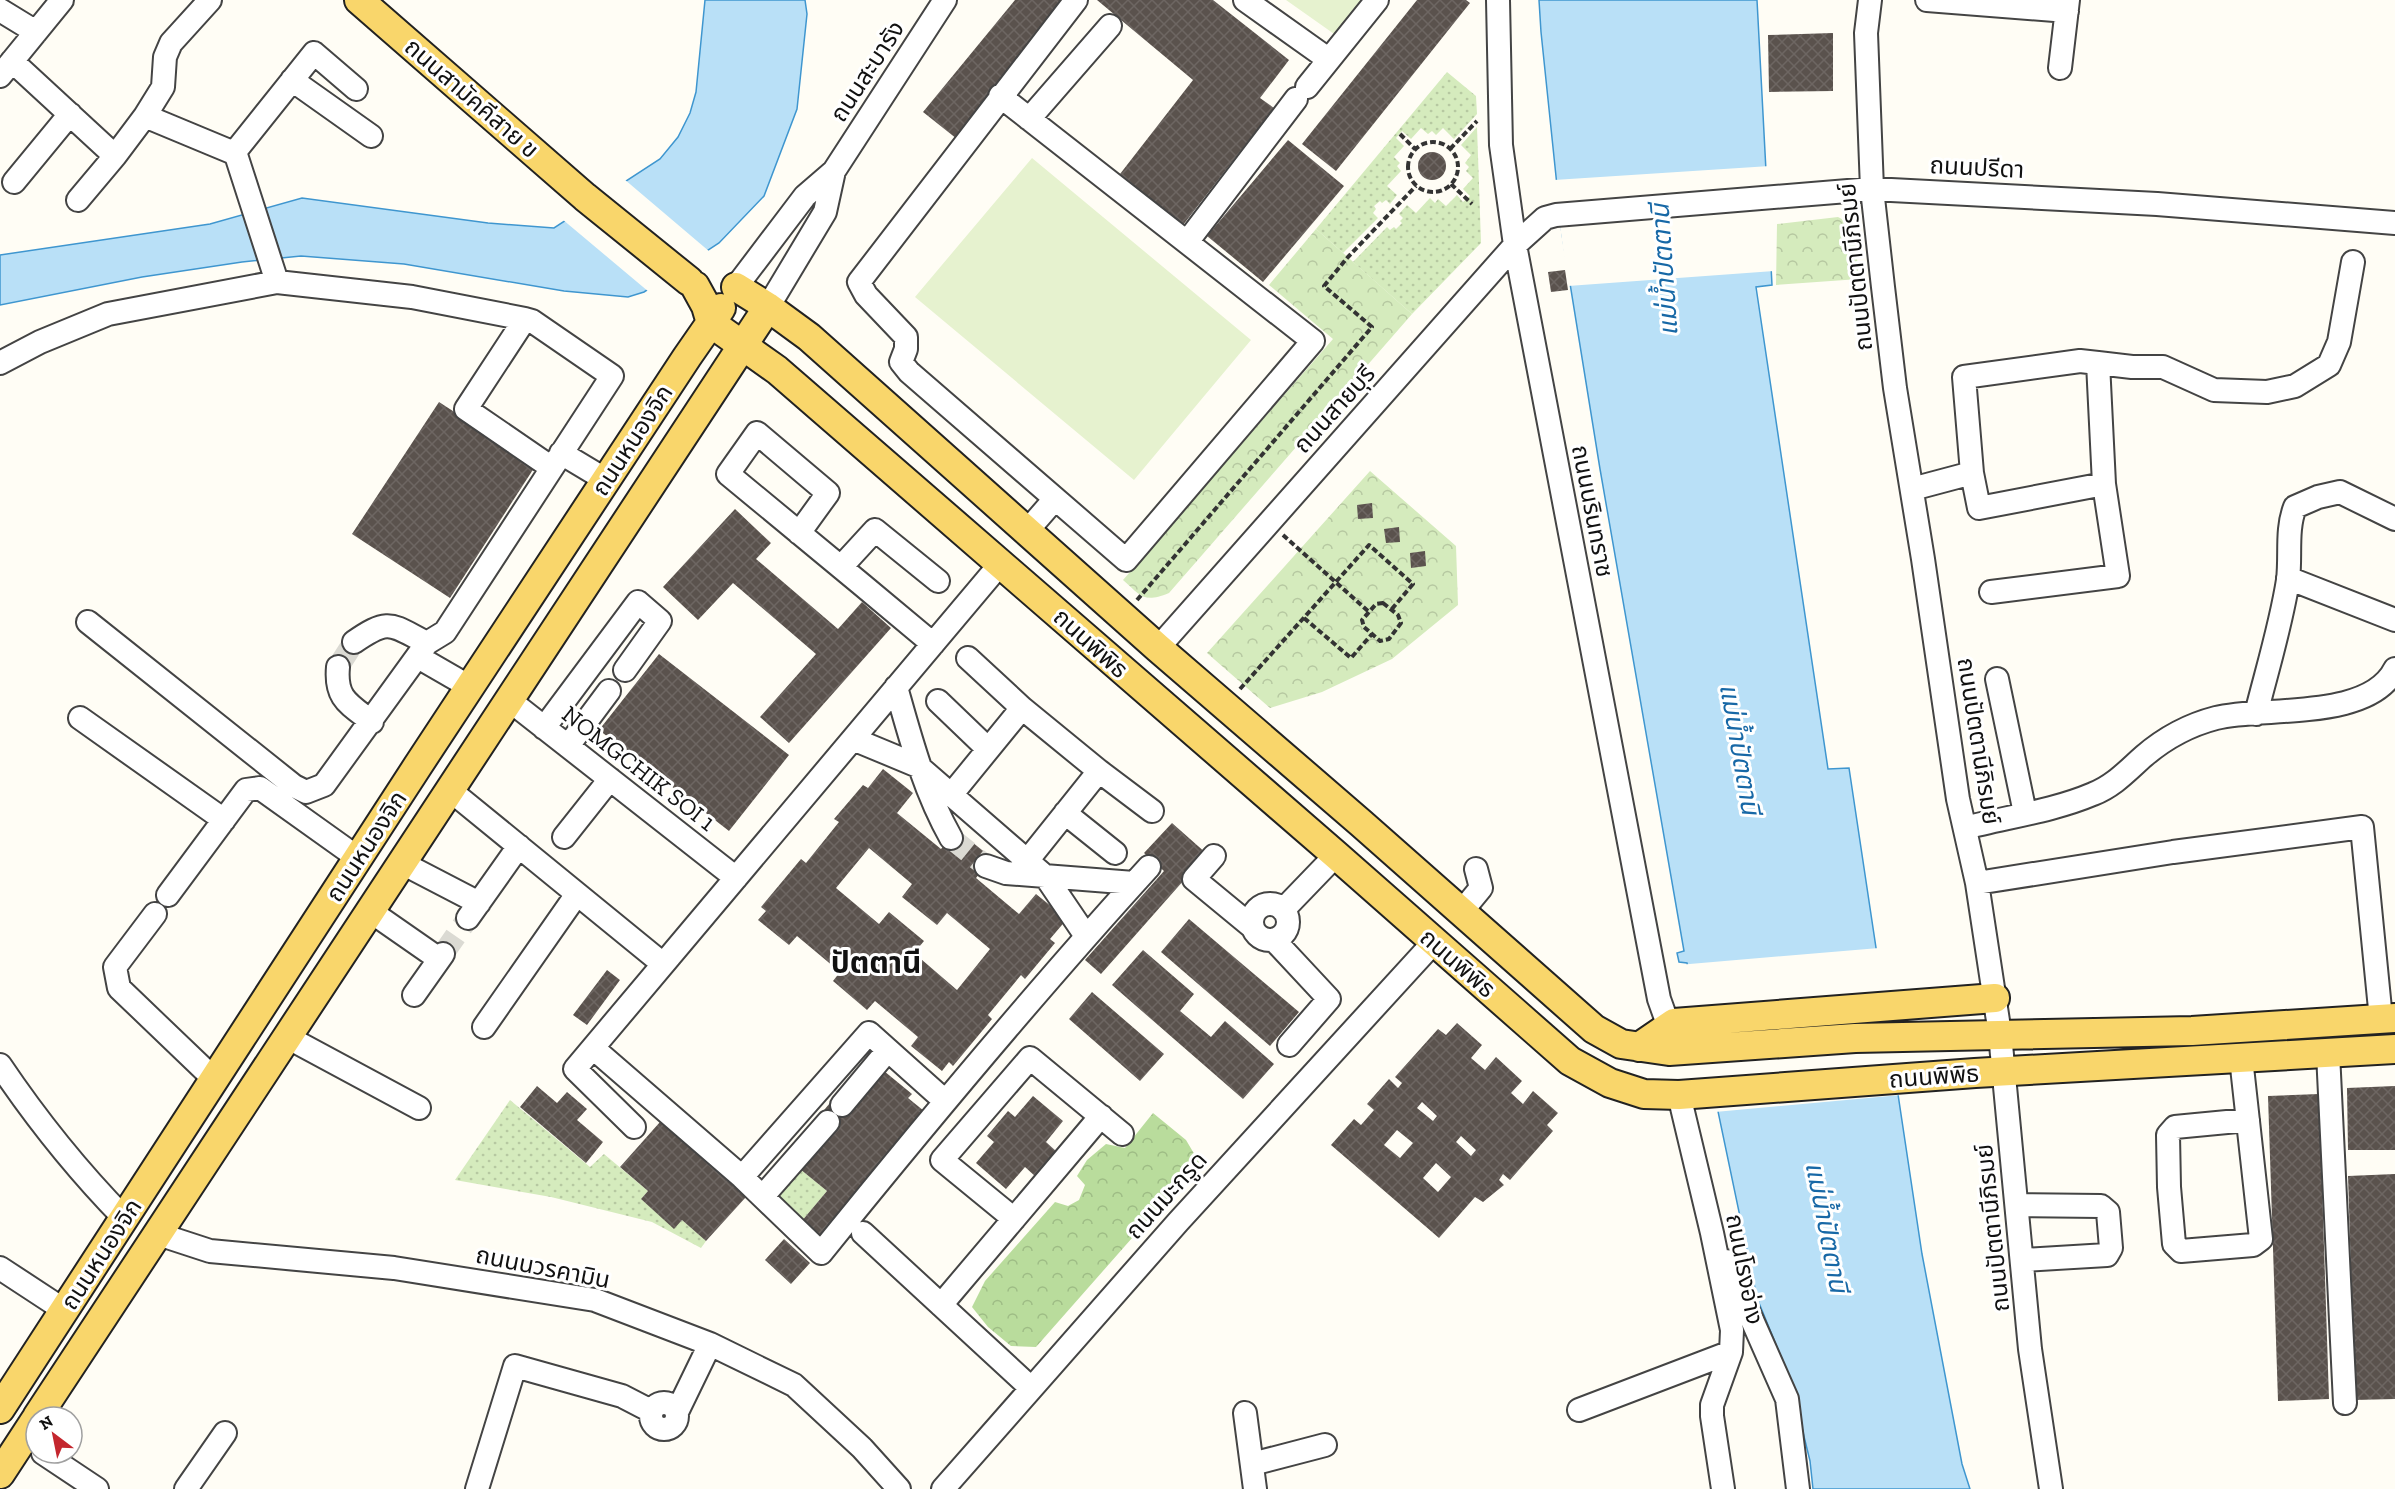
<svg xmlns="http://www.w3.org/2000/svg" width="2395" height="1489" font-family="'Zilla Slab','Noto Sans Thai',serif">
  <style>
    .grass { fill: url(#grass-dots) }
    .forest { fill: url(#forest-crowns) }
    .park { fill: url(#park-crowns) }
    .pitch { fill: #e6f2cf }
    .water { fill: #b9e0f7; stroke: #3f96cf; stroke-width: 1.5 }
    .pier { fill: #fffdf5 }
    .building { fill: url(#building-cross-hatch); fill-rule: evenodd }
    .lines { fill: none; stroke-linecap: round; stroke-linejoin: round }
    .minor-tunnel { stroke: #dbdad3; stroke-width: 22; stroke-dasharray: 22 11; stroke-linecap: butt }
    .minor-casing { stroke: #444; stroke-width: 26 }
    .major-casing { stroke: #222; stroke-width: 32 }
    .path { stroke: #333; stroke-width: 4; stroke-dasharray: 6 3; stroke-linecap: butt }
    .minor { stroke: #fff; stroke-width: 22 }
    .major { stroke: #f9d66b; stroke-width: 28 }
    .labels { text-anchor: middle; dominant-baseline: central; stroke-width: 6; stroke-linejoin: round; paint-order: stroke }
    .street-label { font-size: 24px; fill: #111; stroke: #fff }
    .water-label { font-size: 26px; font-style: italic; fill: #1768a6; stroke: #fff }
    .district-label { font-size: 30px; font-weight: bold; fill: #111; stroke: #fff }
  </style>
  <defs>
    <pattern id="grass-dots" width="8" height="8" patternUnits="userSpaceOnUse" patternTransform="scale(1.5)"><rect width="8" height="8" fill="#d5ebbd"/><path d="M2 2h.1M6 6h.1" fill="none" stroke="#b6c8a1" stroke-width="1.8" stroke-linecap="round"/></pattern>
    <pattern id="forest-crowns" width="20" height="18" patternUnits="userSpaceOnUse" patternTransform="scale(1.5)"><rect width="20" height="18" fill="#b9dc9c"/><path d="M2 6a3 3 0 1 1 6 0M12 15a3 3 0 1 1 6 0" fill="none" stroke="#9ebc85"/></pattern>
    <pattern id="park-crowns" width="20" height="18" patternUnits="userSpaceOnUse" patternTransform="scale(1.5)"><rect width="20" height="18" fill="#d5ebbd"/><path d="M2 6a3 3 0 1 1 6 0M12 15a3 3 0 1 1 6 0" fill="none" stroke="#b6c8a1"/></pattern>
    <pattern id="building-cross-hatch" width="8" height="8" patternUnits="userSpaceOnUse" patternTransform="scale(1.5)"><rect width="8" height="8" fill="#5a524d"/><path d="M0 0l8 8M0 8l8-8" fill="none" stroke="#6d6662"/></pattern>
  </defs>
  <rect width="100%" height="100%" fill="#fffdf5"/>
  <!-- grass -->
  <path class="grass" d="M1447 72 1476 96 1477 114 1454 139 1443 128 1436 135 1432 131 1428 134 1421 128 1411 139 1402 131 1396 138 1404 146 1394 157 1400 163 1397 166 1401 171 1387 186 1397 195 1390 204 1386 200 1382 203 1380 201 1374 206 1376 209 1373 213 1378 218 1343 253 1316 229Z
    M1477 127 1481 243 1412 314 1353 262 1387 227 1390 230 1394 227 1396 229 1402 223 1400 221 1403 218 1399 214 1407 205 1416 213 1430 198 1435 203 1438 199 1446 206 1457 195 1463 202 1470 196 1463 189 1473 178 1466 171 1469 167 1465 163 1471 155 1461 145Z
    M510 1100 590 1167 604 1154 648 1191 641 1199 674 1228 682 1220 706 1241 701 1248 652 1222 551 1197 455 1180Z
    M800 1169 827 1191 801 1222 775 1199Z"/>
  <!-- forest -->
  <path class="forest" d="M1153 1113 1186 1140 1199 1162 1036 1347 1011 1346 988 1327 972 1307 985 1281 1055 1202 1068 1206 1079 1200 1085 1185 1077 1176 1087 1160 1106 1144 1125 1148Z"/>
  <!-- park -->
  <path class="park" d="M1838 217C1859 227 1856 260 1859 279L1776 285 1777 224Z
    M1316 229 1412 314 1169 593C1144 603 1142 597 1123 580L1333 339 1269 285Z
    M1370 471 1456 546 1458 605 1392 659 1322 692 1270 708 1207 653Z"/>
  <!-- pitch -->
  <path class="pitch" d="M1286 0H1363L1337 36Z
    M1032 158 1251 340 1134 480 915 297Z"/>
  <!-- water -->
  <path class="water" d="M705 0H805L807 14 797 109 764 196 719 243 644 292 628 297 564 291 404 264 301 256 242 262 142 277 0 305V255L210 224 302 198 488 223 554 228 660 159 678 137 690 113 696 92Z
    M1539 0H1757L1772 285 1756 287 1828 769 1849 768 1922 1254 1962 1464 1970 1489H1813L1810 1461 1790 1379 1757 1298 1687 963 1679 962 1677 953 1684 951 1600 469 1562 234 1541 32Z"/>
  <!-- pier -->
  <path class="pier" d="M1770 166 1774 271 1568 286 1554 180Z
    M624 179 710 252 649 292 562 219Z
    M1879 948 1901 1095 1715 1112 1685 966 1678 965Z"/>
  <!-- building -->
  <path class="building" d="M1015 0H1070L957 139 923 112Z
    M1097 0H1213L1289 60 1260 98 1274 108 1183 225 1120 174 1193 80Z
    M1417 0H1466L1470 3 1336 171 1302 144Z
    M1833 33V91L1769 92 1768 35Z
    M1288 140 1344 186 1263 282 1207 236Z
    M1418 166a14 14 0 1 1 28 0a14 14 0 1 1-28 0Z
    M1565 270 1568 290 1551 292 1548 272Z
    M439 402 536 465 450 598 352 534Z
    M1372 503 1373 518 1358 519 1357 505Z
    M735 509 771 543 756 559 838 629 862 602 891 628 789 743 760 717 816 654 733 583 698 620 663 587Z
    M1399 527 1400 542 1386 543 1384 529Z
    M1425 551 1426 566 1411 568 1410 553Z
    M659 654 789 755 729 831 599 730Z
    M883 769 913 793 897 813 941 849 957 830 992 858 976 878 1019 914 1036 894 1067 919 1050 939 1055 943 1025 979 1021 975 988 1015 992 1019 953 1066 949 1062 942 1071 911 1046 918 1037 875 1001 867 1010 833 981 840 972 797 936 789 945 758 920 766 911 761 907 801 859 806 863 839 822 834 819 863 785 868 788ZM869 848 912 884 902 897 937 925 947 913 990 949 957 990 914 953 924 941 889 912 879 924 836 888Z
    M1172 823 1207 854 1101 974 1085 960 1164 871 1144 853Z
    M1189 919 1299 1012 1270 1046 1161 952Z
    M1143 950 1194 994 1180 1011 1211 1037 1225 1021 1274 1064 1243 1099 1112 985Z
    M607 970 620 980 587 1025 573 1015Z
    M1092 992 1164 1054 1140 1081 1069 1019Z
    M1457 1023 1482 1045 1471 1058 1485 1070 1496 1057 1522 1081 1511 1093 1523 1104 1533 1091 1558 1113 1547 1125 1553 1131 1510 1180 1503 1174 1499 1180 1504 1185 1483 1202 1475 1197 1439 1238 1331 1145 1354 1119 1361 1125 1374 1110 1367 1104 1389 1079 1398 1088 1402 1083 1395 1077 1438 1029 1446 1035ZM1422 1102 1437 1116 1433 1121 1417 1108ZM1397 1130 1413 1143 1400 1158 1384 1145ZM1461 1136 1476 1150 1471 1156 1456 1142ZM1436 1163 1451 1177 1438 1192 1423 1178Z
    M884 1071 912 1094 908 1098 924 1111 819 1237 801 1222 827 1191 800 1169 820 1115 834 1098Z
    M537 1086 557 1103 567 1092 587 1109 577 1120 603 1142 586 1163 520 1107Z
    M2395 1086V1150H2348L2347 1088Z
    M2319 1094 2329 1399 2278 1401 2268 1096Z
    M1033 1096 1063 1121 1046 1142 1057 1152 1036 1177 1025 1167 1006 1189 976 1163 994 1142 987 1136 1008 1111 1015 1117Z
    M660 1122 746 1197 706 1241 682 1220 674 1229 641 1199 648 1191 620 1167Z
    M2395 1174V1399L2355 1400 2348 1176Z
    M784 1239 810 1263 791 1284 765 1260Z"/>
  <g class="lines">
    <!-- minor-tunnel -->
    <path class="minor-tunnel" d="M338 667 354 642
      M951 838 986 866
      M443 954 468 918"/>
    <defs>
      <path id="minor" d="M1245 0 1328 59
        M1498 0 1501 145 1515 245 1659 999 1669 1027
        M1870 0 1866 33 1872 189 1883 287 1895 388 1923 559 1958 799 1977 883 2000 1034 2030 1349 2051 1489
        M1927 0 2067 11
        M0 10 36 32
        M12 61 115 156
        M2060 68 2068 0
        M0 76 62 0
        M292 80 371 136
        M1307 87 1377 0
        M1000 96 1313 341 1126 560 909 372 901 362 906 349V337L866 295 859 282 1076 0
        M1029 119 1110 26
        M234 153 314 53 356 89
        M14 182 70 114
        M78 200 115 156 145 116
        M1187 242 1296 99
        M736 287 805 196 834 171 945 0
        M768 307 825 212 834 171
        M525 319 466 409 552 468
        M0 363 40 342 108 314 277 282 237 158 234 153 145 116 163 87 165 57 171 43 210 0
        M2098 363 2132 367H2163L2214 390 2267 392 2295 386 2329 365 2339 342 2353 262
        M561 453 606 480
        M1972 473 1964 377 2080 361 2098 363 2104 484 2118 576 1991 592
        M1912 489 1972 473 1979 508 2104 484
        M1027 531 1054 500
        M799 533 828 493 757 433 728 474C796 530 865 587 933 644
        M841 567 875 530 938 581
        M2288 578 2395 620
        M88 622 294 786 306 792 324 785 427 643 445 632 612 376 532 321 525 319 412 297 277 282
        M354 642C390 617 391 625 427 643
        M1158 648 1515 245 1545 218 1556 215 1872 189 2157 204 2395 223
        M418 657 470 687
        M968 658 1022 708
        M338 667C335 699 349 704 372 722
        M1997 679 2025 813
        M896 687C911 740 924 790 951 838
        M509 700 736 878
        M938 701 988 749
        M2256 714C2267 670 2281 625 2288 580 2291 555 2286 530 2295 507L2318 497 2340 492 2395 519
        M80 718 224 820
        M544 728 638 602 660 621 625 670
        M853 739 918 766 1046 877 1086 936
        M568 746 609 691
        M1099 771 1152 811
        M451 791 663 964
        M951 795 1022 708 1099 771 1027 861
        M1065 813 1115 853
        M1965 828C2007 817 2053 811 2093 794 2114 786 2128 770 2144 756 2165 738 2189 725 2216 718 2264 706 2369 721 2395 669
        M564 837 610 779
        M1214 856 1194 879 1251 926
        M402 863 479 903
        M986 866 1006 873 1134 883
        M1977 883 2173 852 2362 827 2381 1019
        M168 895 246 790 260 788 358 858
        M1252 922a18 18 0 1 1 36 0a18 18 0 1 1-36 0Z
        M1283 910 1336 855
        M370 911 439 959
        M1462 911 1481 888 1476 869
        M155 914 115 967 119 988 214 1079
        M468 918 519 846
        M1274 940 1329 999 1289 1045
        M414 995 443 954
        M484 1027 577 894
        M287 1037 419 1108
        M593 1048 742 1177 821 1253C927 1122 1035 992 1149 867
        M2328 1053 2345 1403
        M2241 1058 2261 1239 2253 1245 2181 1251 2174 1244 2169 1187 2168 1135 2175 1127 2248 1120
        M0 1065C37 1120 78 1171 124 1218
        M1679 1095 1712 1233 1732 1330 1731 1352 1712 1405V1416L1723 1489
        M842 1105 888 1050
        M634 1127 575 1069 1001 563
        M742 1177 869 1033 945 1101
        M763 1196 828 1122
        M2018 1205 2101 1206 2108 1212 2111 1248 2107 1255 2022 1260
        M1014 1219 942 1160 1030 1058 1122 1134
        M863 1233 1031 1388
        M158 1234 210 1251 394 1268 595 1300 710 1344 794 1385 862 1448 899 1489
        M1726 1261 1787 1399 1798 1489
        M0 1268 64 1310
        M941 1305 1101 1116
        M651 1416a13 13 0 1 1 26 0a13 13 0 1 1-26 0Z
        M1579 1410 1731 1352
        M677 1412 710 1344
        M1245 1413 1255 1489
        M43 1453 97 1489
        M1252 1464 1325 1445
        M186 1489 225 1433
        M477 1489 515 1366 622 1396 651 1411
        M943 1489 1178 1222 1434 942"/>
      <path id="major" d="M359 0 585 197 689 281
        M695 286 706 306 711 323 777 370 1336 855 1570 1061 1610 1083 1644 1094 1679 1095 1975 1073 2395 1049
        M736 287 768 307 809 337 1158 648 1362 824 1594 1029 1621 1044 1669 1051 1855 1038 2192 1031 2395 1018
        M1639 1047 1674 1023 1995 998
        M0 1409 417 767 687 357 721 308
        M37 1417 768 307
        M0 1474 36 1419"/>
    </defs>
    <!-- minor casing -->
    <use href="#minor" class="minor-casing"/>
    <!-- major casing -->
    <use href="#major" class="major-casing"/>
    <!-- path -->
    <path class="path" d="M1400 134 1415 149
      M1408 167a25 25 0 1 1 50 0a25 25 0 1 1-50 0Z
      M1450 149 1477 121
      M1451 184 1472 204
      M1283 535 1369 612
      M1137 600 1372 327 1324 286 1348 257 1416 186
      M1383 603 1398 615 1401 623 1389 639 1380 641 1364 627 1362 620 1376 604Z
      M1304 618 1351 658 1372 634
      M1240 689 1369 545 1413 584 1391 610"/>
    <!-- minor -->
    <use href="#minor" class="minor"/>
    <!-- major -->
    <use href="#major" class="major"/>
  </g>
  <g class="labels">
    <!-- street labels -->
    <g class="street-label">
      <text transform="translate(867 71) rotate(-57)">ถนนสะบารัง</text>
      <text transform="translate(472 98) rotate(41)">ถนนสามัคคีสาย ข</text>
      <text transform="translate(1977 167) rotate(3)">ถนนปรีดา</text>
      <text transform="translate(1855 267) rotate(-96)">ถนนปัตตานีภิรมย์</text>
      <text transform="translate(1334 409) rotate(-48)">ถนนสายบุรี</text>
      <text transform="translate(632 440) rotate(-57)">ถนนหนองจิก</text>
      <text transform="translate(1593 511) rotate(79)">ถนนนรินทราช</text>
      <text transform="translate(1091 643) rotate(42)">ถนนพิพิธ</text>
      <text transform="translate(1979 741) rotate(81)">ถนนปัตตานีภิรมย์</text>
      <text transform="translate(639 768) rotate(38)">NOMGCHIK SOI 1</text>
      <text transform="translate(366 846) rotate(-57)">ถนนหนองจิก</text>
      <text transform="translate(1458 963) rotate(41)">ถนนพิพิธ</text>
      <text transform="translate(1934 1076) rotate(-4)">ถนนพิพิธ</text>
      <text transform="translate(1166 1195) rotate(-48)">ถนนมะกรูด</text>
      <text transform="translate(1992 1228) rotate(-96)">ถนนปัตตานีภิรมย์</text>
      <text transform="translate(101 1254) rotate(-57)">ถนนหนองจิก</text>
      <text transform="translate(543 1267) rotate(11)">ถนนนวรคามิน</text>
      <text transform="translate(1745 1269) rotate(79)">ถนนโรงอ่าง</text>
    </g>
    <!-- water labels -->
    <g class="water-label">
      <text transform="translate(1664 270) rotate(-94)">แม่น้ำปัตตานี</text>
      <text transform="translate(1740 749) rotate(80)">แม่น้ำปัตตานี</text>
      <text transform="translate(1827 1227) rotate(79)">แม่น้ำปัตตานี</text>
    </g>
    <!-- district labels -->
    <g class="district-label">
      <text x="876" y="963">ปัตตานี</text>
    </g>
  </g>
  <!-- north arrow -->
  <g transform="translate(54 1435) rotate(328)"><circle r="28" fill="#ffffff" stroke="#a0a0a0" stroke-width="1.5"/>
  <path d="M0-4.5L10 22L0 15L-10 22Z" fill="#c4262e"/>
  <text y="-9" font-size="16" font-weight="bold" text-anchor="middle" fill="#111111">N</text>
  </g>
</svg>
